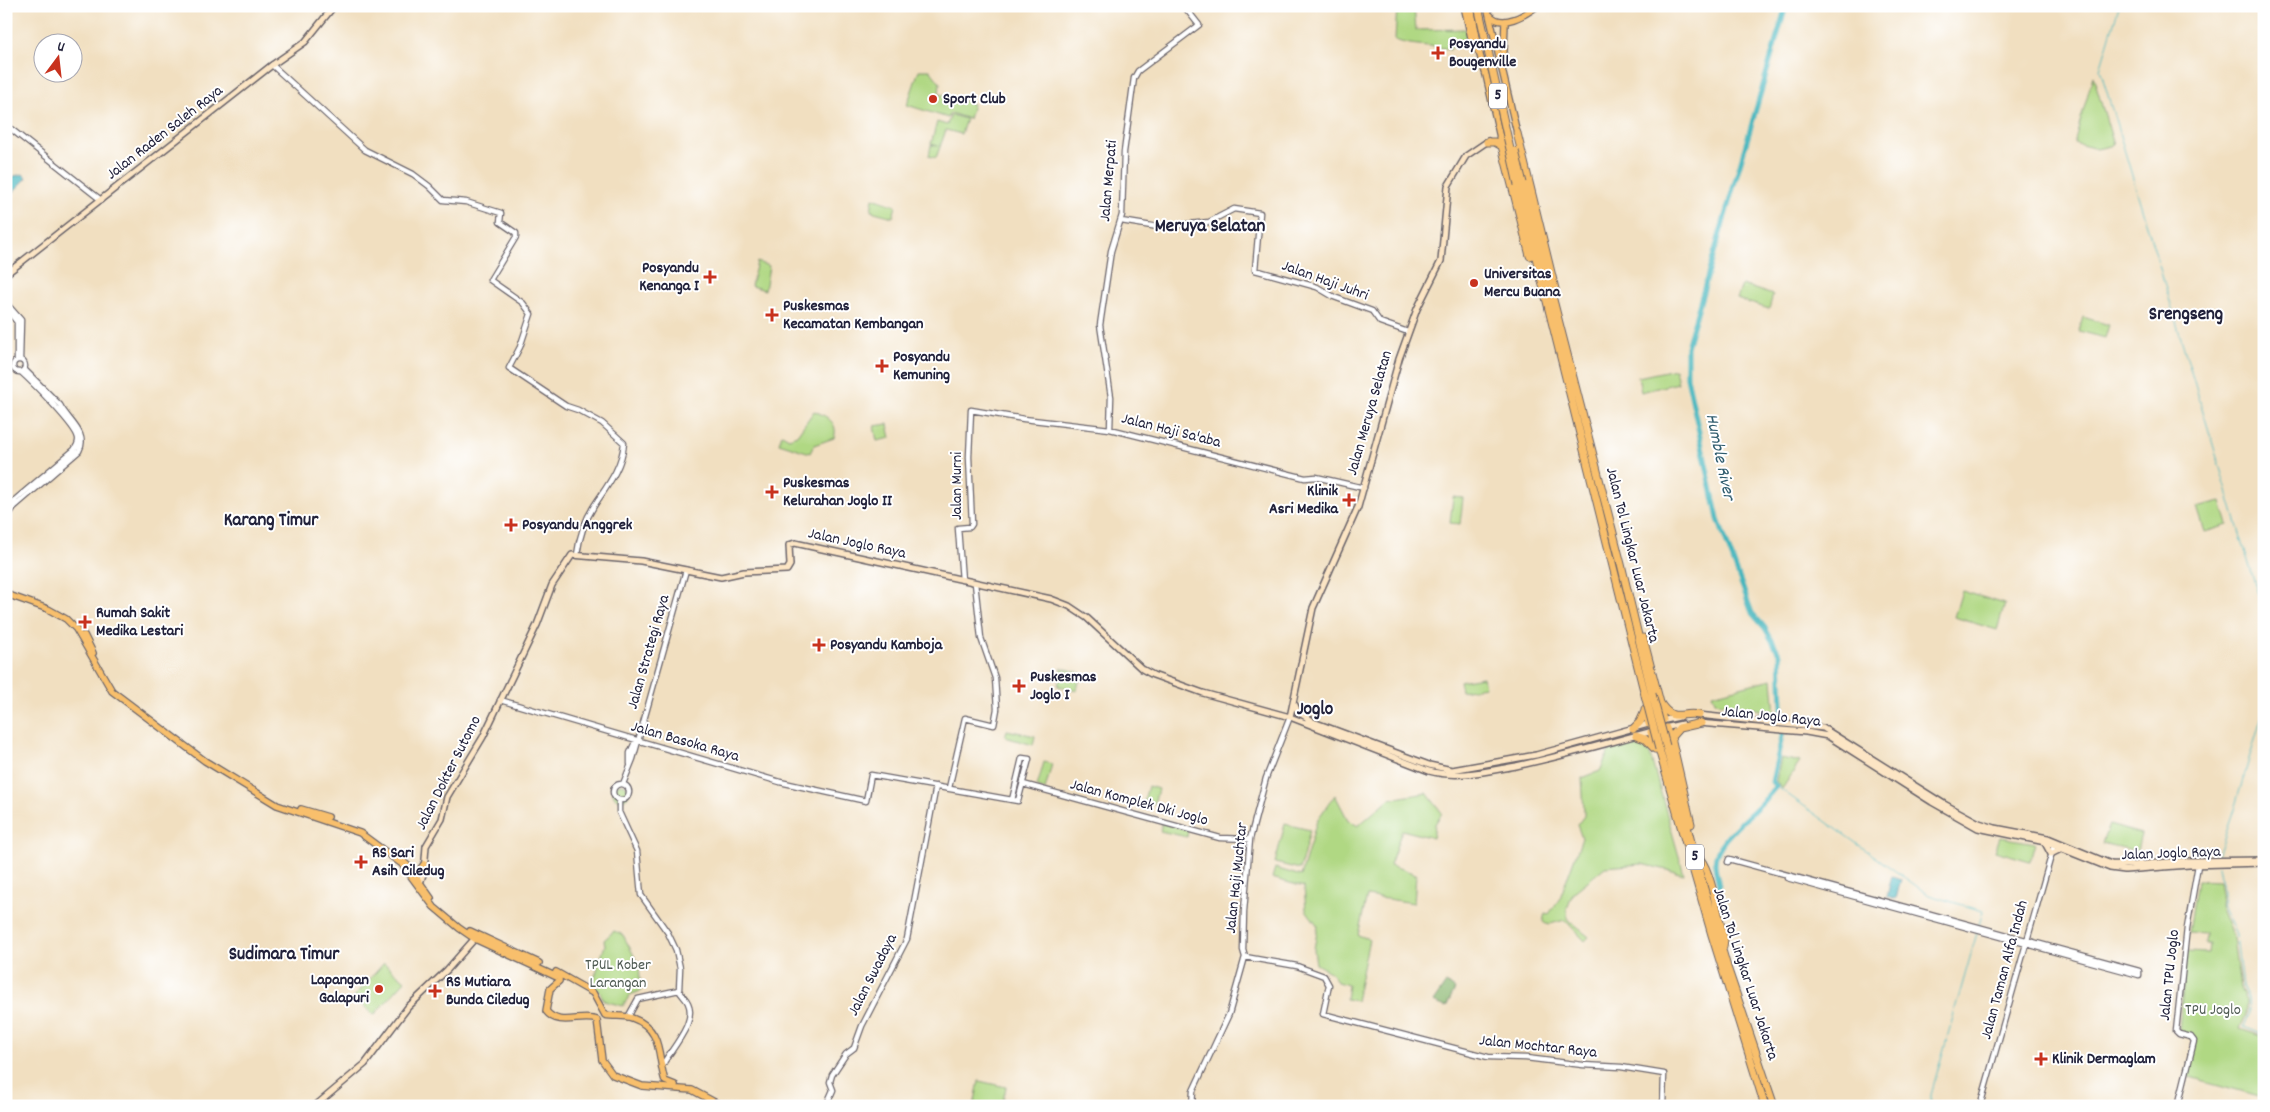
<svg xmlns="http://www.w3.org/2000/svg" width="2270" height="1112" font-family="Dekko,sans-serif">
  <style>
    .green { fill: #b0d883; stroke: #697d5f }
    .forest { fill: #8cb871; stroke: #576d56 }
    .water { fill: #46b6bd; stroke: #346c7c }
    .lines { fill: none; stroke-linecap: round; stroke-linejoin: round }
    .stream { stroke: #46b6bd; stroke-width: 1 }
    .river { stroke: #46b6bd; stroke-width: 5 }
    .tertiary-casing { stroke: #6a646a; stroke-width: 7 }
    .secondary-casing { stroke: #6a646a; stroke-width: 8 }
    .primary-casing { stroke: #6a646a; stroke-width: 8 }
    .motorway-casing { stroke: #6a646a; stroke-width: 9 }
    .tertiary { stroke: #fff; stroke-width: 4.5 }
    .secondary { stroke: #fce5c4; stroke-width: 5 }
    .primary { stroke: #f8bf6c; stroke-width: 5.5 }
    .motorway { stroke: #f8bf6c; stroke-width: 7 }
    .motorway-bridge-casing { stroke: #6a646a; stroke-width: 9; stroke-linecap: butt }
    .motorway-bridge { stroke: #f8bf6c; stroke-width: 7 }
    .poi-dot { fill: #c8321e; stroke: #fff; stroke-width: 2 }
    .labels { text-anchor: middle; dominant-baseline: central; stroke-width: 4; stroke-linejoin: round; paint-order: stroke }
    .shield { fill: #fff; stroke: #646476; stroke-width: 1 }
    .shield-label { font-size: 15px; font-weight: bold; fill: #22223b }
    .poi-label { font-size: 16px; font-weight: bold; fill: #22223b; stroke: #fff; text-anchor: start }
    .street-label { font-size: 16px; fill: #22223b; stroke: #fff }
    .park-label { font-size: 16px; fill: #4d5951; stroke: #fff }
    .water-label { font-size: 18px; font-style: italic; fill: #305d6f; stroke: #fff }
    .quarter-label { font-size: 19px; font-weight: bold; fill: #22223b; stroke: #fff }
  </style>
  <rect width="100%" height="100%" fill="#fff"/>
  <filter id="ink" filterUnits="userSpaceOnUse"><feTurbulence type="fractalNoise" baseFrequency=".02" numOctaves="2"/><feDisplacementMap in="SourceGraphic" scale="10" xChannelSelector="R" yChannelSelector="G"/><feConvolveMatrix kernelMatrix="1 2 1 2 8 2 1 2 1" color-interpolation-filters="sRGB"/></filter>
  <filter id="wash" filterUnits="userSpaceOnUse"><feTurbulence type="fractalNoise" baseFrequency=".0096" numOctaves="4" result="noise"/><feDisplacementMap in="SourceGraphic" scale="20" xChannelSelector="R" yChannelSelector="G"/><feGaussianBlur stdDeviation="1.12" result="paint"/><feColorMatrix in="noise" values="0 0 0 0 0 0 0 0 0 0 0 0 0 0 0 0 0 1.4 0 .05"/><feComposite in="paint" operator="in"/></filter>
  <g filter="url(#wash)">
    <rect width="100%" height="100%" fill="#f1dfc0"/>
    <!-- green -->
    <path class="green" d="M1397 6H1414L1416 30 1465 29 1471 45H1453L1450 50C1432 44 1412 47 1395 40Z
      M919 70H930L940 83 939 94 973 104 969 119 950 113 948 118 907 105Z
      M2093 76 2114 145 2097 149 2074 143Z
      M951 115 966 119 961 134 946 130 936 158 929 156 931 145 938 146 931 144 937 122 947 125Z
      M873 198 896 206 893 217 871 211Z
      M757 262 769 266 765 290 751 286Z
      M1742 285 1773 295 1769 309 1737 299Z
      M2083 317 2109 325 2105 338 2079 331Z
      M1675 369 1678 383 1641 392 1638 377Z
      M814 411C827 416 839 423 834 438L814 445 810 453 779 443 782 434 789 438 797 435Z
      M888 424 891 438 877 441 874 426Z
      M1453 497 1463 498 1460 524 1450 523Z
      M2221 501 2228 525 2205 532 2197 507Z
      M1962 591 2005 604 1997 630 1954 617Z
      M1062 668 1081 673 1077 690 1058 686Z
      M1483 677 1485 687 1461 691 1459 681Z
      M1772 679 1775 715 1750 707 1715 702 1712 694Z
      M1007 730 1035 736 1033 745 1005 737Z
      M1639 740 1647 744 1684 874 1642 864 1605 867 1573 893 1567 909 1568 920 1589 937 1585 941 1565 920 1550 924 1543 922 1545 913 1549 914 1560 898 1582 838 1577 825 1584 816V811L1582 778 1600 771 1611 746Z
      M1781 758 1800 762 1782 789 1776 781Z
      M1044 762 1052 764 1045 790 1037 787Z
      M613 792a8 8 0 1 1 16 0a8 8 0 1 1-16 0Z
      M1148 786 1158 789 1154 804 1144 801Z
      M1427 793 1442 813 1435 824 1433 838 1402 830 1390 865 1416 874 1414 903 1367 896 1358 935 1369 939 1356 1001 1346 999 1348 985 1337 982 1332 973 1316 964 1314 949 1318 926 1306 910 1304 887 1272 878 1275 868 1301 876 1317 820 1335 795 1348 820 1358 826 1389 799Z
      M1162 823 1188 830 1187 837 1160 831Z
      M1285 824 1310 830 1300 869 1275 863Z
      M2109 825 2141 834 2137 851 2102 843Z
      M2000 837 2035 843 2030 861 1995 851Z
      M2197 880 2219 881 2221 894 2220 906 2233 938 2240 988 2246 1001V1015L2240 1029 2264 1037 2263 1097 2186 1076 2195 1039 2180 1035 2179 1030 2186 952 2208 953 2209 944H2205L2206 934 2189 933Z
      M614 931 623 935 639 965 641 991 630 995 623 1006 604 1001 600 992 592 986 605 945 604 940Z
      M384 963 405 981 374 1015 354 997Z
      M979 1081 1006 1087 1002 1106H974Z"/>
    <!-- forest -->
    <path class="forest" d="M1446 983 1455 989 1446 1007 1433 1002Z"/>
    <!-- water -->
    <path class="water" d="M23 174 27 178 12 193 6 187V178Z
      M1892 876 1901 879 1896 899 1887 896Z"/>
    <g class="lines">
      <!-- stream -->
      <path class="stream" d="M2119 6 2100 69 2264 614
        M1776 786 1929 895 1983 911 1979 925
        M2217 858 2232 816 2264 710
        M2218 866 2223 893 2222 905 2236 935 2242 987 2248 999 2249 1014 2244 1027 2264 1035
        M1931 1106V1094L1977 933"/>
      <!-- river -->
      <path class="river" d="M1719 886C1718 879 1715 871 1715 863 1715 837 1761 810 1776 786L1772 782 1783 732 1780 655 1765 628 1752 613 1718 519 1687 377V347L1786 6"/>
    </g>
  </g>
  <g filter="url(#ink)">
    <g class="lines">
      <defs>
        <path id="tertiary" d="M272 65 365 150 413 174 429 186 443 200 466 202 501 213 500 222 516 233V237L490 280 523 303 531 314 520 347 509 368 566 406 578 410 602 423 624 443C622 468 607 486 594 506 585 520 579 539 577 555
          M6 125 101 200
          M1121 221 1158 227 1209 222 1234 209 1260 213 1255 270 1317 287 1334 297 1372 311 1380 322 1408 332
          M6 303 21 320 20 360
          M6 308 17 322V360
          M13 366a6 6 0 1 1 12 0a6 6 0 1 1-12 0Z
          M1110 429 1111 397 1100 325 1111 251 1122 215 1124 152 1134 78 1138 71 1199 25 1184 6
          M6 511 16 499 74 450C77 446 79 443 78 438 76 426 32 382 21 372
          M6 519 14 507 79 451C89 433 67 420 60 405L24 369
          M962 580 958 528 970 527 972 524 969 457 971 410 1024 419 1110 429 1305 478 1316 477 1364 488
          M500 700 780 782 866 801 871 775 1018 801 1029 759 1022 758 1012 800
          M630 764V753L636 740
          M613 792a8 8 0 1 1 16 0a8 8 0 1 1-16 0Z
          M623 784 633 759 686 570
          M1023 784 1220 838 1250 839
          M949 788 965 718 994 725 997 709 995 678 981 638 975 583
          M619 800V812L637 851 641 895 668 933 676 950 680 968 679 990
          M1728 862 1729 859 2139 971V975
          M1787 878 2139 975
          M1245 957 1297 966 1324 976 1329 985 1323 1014 1488 1057 1526 1058 1583 1065 1621 1067 1664 1074 1663 1106
          M1245 957 1243 950 1244 911 1250 839 1266 778 1290 717
          M628 1017 638 999 679 990
          M663 1064C672 1048 697 1022 688 1003 686 998 681 995 679 990
          M826 1106 833 1090 830 1082 832 1075 846 1054 854 1048 862 1026 907 939 936 786
          M1192 1106 1193 1091 1229 1014 1245 957
          M1980 1106 2055 842
          M2178 1106 2194 1041 2191 1037 2179 1034 2176 1031 2187 928 2198 865"/>
        <path id="secondary" d="M6 274 272 65 305 42 334 6
          M1295 705 1298 712 1311 720
          M1698 715 1823 728 1944 804 1979 823 1995 828 2048 838 2111 864 2133 865 2182 861 2264 860
          M1290 717 1313 608 1358 507 1399 359 1417 309 1441 261 1448 186 1466 156 1488 141
          M1308 720 1429 765 1452 770 1536 755 1652 723
          M1661 721 1679 717
          M1698 723 1806 732 1828 736 1932 802 1978 828 2045 842 2110 868 2125 870 2189 865 2264 863
          M1664 728 1682 724
          M2045 843 2051 854 2061 849
          M419 886 424 872 426 846 442 819 447 797 483 737 537 625 552 585 572 555 641 561 721 577 744 572 787 570 790 565 789 545 795 543 1051 599 1069 606 1087 618 1142 669 1153 675 1203 693 1290 717 1429 771C1458 779 1487 771 1516 766 1563 756 1607 743 1653 731
          M315 1106 365 1064 408 1007 447 970 477 936"/>
        <path id="primary" d="M1464 6 1472 42 1479 52 1486 75 1500 138
          M1487 6 1517 133
          M1490 15C1502 29 1525 15 1537 6
          M1501 64 1504 51 1505 22
          M6 594 48 609 66 619 76 629 112 691 205 761 277 805 360 833 402 864 434 907 459 928 475 939 559 978V981L550 989 546 1011C559 1028 581 1014 597 1020L602 1060 613 1075 642 1086 692 1090 722 1106
          M84 635 93 653
          M301 809 328 817
          M393 851 409 867 431 898
          M413 871H419L424 864
          M470 931 539 963
          M556 972 593 993 605 1015C614 1017 624 1015 632 1018 664 1029 657 1057 665 1081L675 1085"/>
        <path id="motorway" d="M1470 6 1479 52
          M1517 133 1556 293
          M1500 138 1530 256
          M1487 142H1495L1502 146
          M1523 183 1621 564 1652 694
          M1518 185 1645 695
          M1643 638 1660 703C1674 724 1680 711 1699 715
          M1660 708 1663 720
          M1645 709 1649 724
          M1666 728 1670 740
          M1633 729 1640 722 1645 711
          M1651 732 1655 746
          M1636 736 1645 739 1655 749
          M1666 746 1697 865 1727 967 1774 1106
          M1659 749 1712 935 1765 1106
          M1691 824 1671 737 1679 728 1701 723
          M1700 859C1712 873 1718 919 1724 939L1723 947"/>
      </defs>
      <!-- tertiary casing -->
      <use href="#tertiary" class="tertiary-casing"/>
      <!-- secondary casing -->
      <use href="#secondary" class="secondary-casing"/>
      <!-- primary casing -->
      <use href="#primary" class="primary-casing"/>
      <!-- motorway casing -->
      <use href="#motorway" class="motorway-casing"/>
      <!-- tertiary -->
      <use href="#tertiary" class="tertiary"/>
      <!-- secondary -->
      <use href="#secondary" class="secondary"/>
      <!-- primary -->
      <use href="#primary" class="primary"/>
      <!-- motorway -->
      <use href="#motorway" class="motorway"/>
      <defs>
        <path id="motorway-bridge" d="M1478 6 1518 185
          M1515 151 1523 183
          M1652 694 1666 746
          M1645 695 1659 749"/>
      </defs>
      <!-- motorway-bridge casing -->
      <use href="#motorway-bridge" class="motorway-bridge-casing"/>
      <!-- motorway-bridge -->
      <use href="#motorway-bridge" class="motorway-bridge"/>
    </g>
  </g>
  <!-- markers -->
  <g class="poi-dot">
    <path d="M1435.5 45.5h5v5h5v5h-5v5h-5v-5h-5v-5h5z"/>
    <circle cx="933" cy="99" r="5"/>
    <path d="M707.5 269.5h5v5h5v5h-5v5h-5v-5h-5v-5h5z"/>
    <circle cx="1474" cy="283" r="5"/>
    <path d="M769.5 307.5h5v5h5v5h-5v5h-5v-5h-5v-5h5z"/>
    <path d="M879.5 358.5h5v5h5v5h-5v5h-5v-5h-5v-5h5z"/>
    <path d="M769.5 484.5h5v5h5v5h-5v5h-5v-5h-5v-5h5z"/>
    <path d="M1346.5 492.5h5v5h5v5h-5v5h-5v-5h-5v-5h5z"/>
    <path d="M508.5 517.5h5v5h5v5h-5v5h-5v-5h-5v-5h5z"/>
    <path d="M82.5 614.5h5v5h5v5h-5v5h-5v-5h-5v-5h5z"/>
    <path d="M816.5 637.5h5v5h5v5h-5v5h-5v-5h-5v-5h5z"/>
    <path d="M1016.5 678.5h5v5h5v5h-5v5h-5v-5h-5v-5h5z"/>
    <path d="M358.5 854.5h5v5h5v5h-5v5h-5v-5h-5v-5h5z"/>
    <circle cx="379" cy="989" r="5"/>
    <path d="M432.5 983.5h5v5h5v5h-5v5h-5v-5h-5v-5h5z"/>
    <path d="M2038.5 1051.5h5v5h5v5h-5v5h-5v-5h-5v-5h5z"/>
  </g>
  <g class="labels">
    <!-- shield labels -->
    <g class="shield">
      <rect x="1489" y="83.5" width="18" height="25" rx="4"/>
      <rect x="1686" y="844.5" width="18" height="25" rx="4"/>
    </g>
    <g class="shield-label">
      <text x="1498" y="96">5</text>
      <text x="1695" y="857">5</text>
    </g>
    <!-- poi labels -->
    <g class="poi-label">
      <text x="1449" y="44">Posyandu<tspan x="1449" dy="18">Bougenville</tspan></text>
      <text x="943" y="99">Sport Club</text>
      <text x="699" y="268" text-anchor="end">Posyandu<tspan x="699" dy="18">Kenanga I</tspan></text>
      <text x="1484" y="274">Universitas<tspan x="1484" dy="18">Mercu Buana</tspan></text>
      <text x="783" y="306">Puskesmas<tspan x="783" dy="18">Kecamatan Kembangan</tspan></text>
      <text x="893" y="357">Posyandu<tspan x="893" dy="18">Kemuning</tspan></text>
      <text x="783" y="483">Puskesmas<tspan x="783" dy="18">Kelurahan Joglo II</tspan></text>
      <text x="1338" y="491" text-anchor="end">Klinik<tspan x="1338" dy="18">Asri Medika</tspan></text>
      <text x="522" y="525">Posyandu Anggrek</text>
      <text x="96" y="613">Rumah Sakit<tspan x="96" dy="18">Medika Lestari</tspan></text>
      <text x="830" y="645">Posyandu Kamboja</text>
      <text x="1030" y="677">Puskesmas<tspan x="1030" dy="18">Joglo I</tspan></text>
      <text x="372" y="853">RS Sari<tspan x="372" dy="18">Asih Ciledug</tspan></text>
      <text x="369" y="980" text-anchor="end">Lapangan<tspan x="369" dy="18">Galapuri</tspan></text>
      <text x="446" y="982">RS Mutiara<tspan x="446" dy="18">Bunda Ciledug</tspan></text>
      <text x="2052" y="1059">Klinik Dermaglam</text>
    </g>
    <!-- street labels -->
    <g class="street-label">
      <text transform="translate(165 133) rotate(-38)">Jalan Raden Saleh Raya</text>
      <text transform="translate(1109 181) rotate(-85)">Jalan Merpati</text>
      <text transform="translate(1325 281) rotate(20)">Jalan Haji Juhri</text>
      <text transform="translate(1370 413) rotate(-74)">Jalan Meruya Selatan</text>
      <text transform="translate(1171 431) rotate(14)">Jalan Haji Sa'aba</text>
      <text transform="translate(957 486) rotate(-90)">Jalan Murni</text>
      <text transform="translate(857 544) rotate(12)">Jalan Joglo Raya</text>
      <text transform="translate(1632 555) rotate(76)">Jalan Tol Lingkar Luar Jakarta</text>
      <text transform="translate(649 652) rotate(-74)">Jalan Strategi Raya</text>
      <text transform="translate(1771 717) rotate(6)">Jalan Joglo Raya</text>
      <text transform="translate(685 742) rotate(16)">Jalan Basoka Raya</text>
      <text transform="translate(449 773) rotate(-63)">Jalan Dokter Sutomo</text>
      <text transform="translate(1139 803) rotate(15)">Jalan Komplek Dki Joglo</text>
      <text transform="translate(2171 854) rotate(-2)">Jalan Joglo Raya</text>
      <text transform="translate(1237 878) rotate(-84)">Jalan Haji Muchtar</text>
      <text transform="translate(2005 970) rotate(-75)">Jalan Taman Alfa Indah</text>
      <text transform="translate(1745 974) rotate(72)">Jalan Tol Lingkar Luar Jakarta</text>
      <text transform="translate(873 975) rotate(-63)">Jalan Swadaya</text>
      <text transform="translate(2170 975) rotate(-84)">Jalan TPU Joglo</text>
      <text transform="translate(1538 1047) rotate(6)">Jalan Mochtar Raya</text>
    </g>
    <!-- park labels -->
    <g class="park-label">
      <text x="618" y="965">TPUL Kober<tspan x="618" dy="18">Larangan</tspan></text>
      <text x="2213" y="1010">TPU Joglo</text>
    </g>
    <!-- water labels -->
    <g class="water-label">
      <text transform="translate(1719 457) rotate(78)">Humble River</text>
    </g>
    <!-- quarter labels -->
    <g class="quarter-label">
      <text x="1210" y="227">Meruya Selatan</text>
      <text x="2186" y="315">Srengseng</text>
      <text x="271" y="521">Karang Timur</text>
      <text x="1315" y="710">Joglo</text>
      <text x="284" y="955">Sudimara Timur</text>
    </g>
  </g>
  <!-- margin -->
  <rect width="2270" height="1112" fill="none" stroke="#fff" stroke-width="25"/>
  <!-- north arrow -->
  <g transform="translate(58 58) rotate(15)"><circle r="24" fill="#ffffff" stroke="#a7a7b1"/>
  <path d="M0-4L9 19L0 12L-9 19Z" fill="#c8321e"/>
  <text y="-8" font-size="14" font-weight="bold" text-anchor="middle" fill="#22223b">U</text>
  </g>
</svg>
